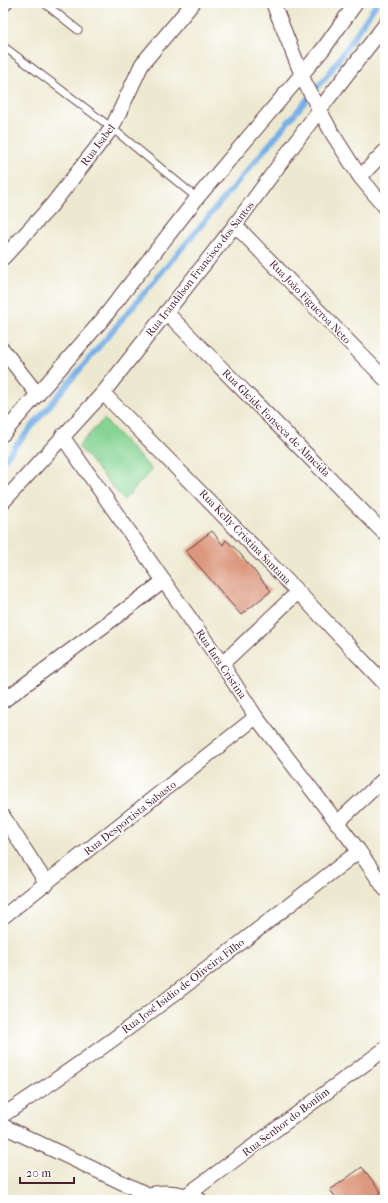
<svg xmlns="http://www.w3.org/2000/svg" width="388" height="1203" font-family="'IM FELL French Canon',serif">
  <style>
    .green { fill: #85d493; stroke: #687a5f }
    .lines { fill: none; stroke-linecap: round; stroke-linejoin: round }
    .stream { stroke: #76afe6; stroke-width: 5.5 }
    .building { fill: #dc987e }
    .lane-casing { stroke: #623d44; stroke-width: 9 }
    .street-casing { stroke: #623d44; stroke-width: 16 }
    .lane { stroke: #fff; stroke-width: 7 }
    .street { stroke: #fff; stroke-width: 14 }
    .labels { text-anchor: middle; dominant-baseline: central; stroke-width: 3; stroke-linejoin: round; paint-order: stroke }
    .street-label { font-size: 11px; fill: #4a1f2b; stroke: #fff }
  </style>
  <rect width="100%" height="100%" fill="#fff"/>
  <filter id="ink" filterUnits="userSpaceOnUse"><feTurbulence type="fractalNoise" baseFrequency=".025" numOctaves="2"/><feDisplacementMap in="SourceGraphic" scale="8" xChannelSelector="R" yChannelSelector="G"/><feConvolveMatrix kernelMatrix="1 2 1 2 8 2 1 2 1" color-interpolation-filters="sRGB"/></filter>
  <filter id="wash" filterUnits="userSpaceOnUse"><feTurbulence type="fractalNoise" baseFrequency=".012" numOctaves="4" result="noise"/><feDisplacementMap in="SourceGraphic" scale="16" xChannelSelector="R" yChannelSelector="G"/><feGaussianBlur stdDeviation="0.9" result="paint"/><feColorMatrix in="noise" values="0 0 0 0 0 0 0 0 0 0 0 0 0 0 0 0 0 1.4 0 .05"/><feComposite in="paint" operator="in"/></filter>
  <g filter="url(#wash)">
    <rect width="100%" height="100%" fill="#ede9d0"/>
    <!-- green -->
    <path class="green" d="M104 419 152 470 124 500 78 446Z"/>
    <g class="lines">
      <!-- stream -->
      <path class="stream" d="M3 461 330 72 377 3"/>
    </g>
    <g id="blocks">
      <!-- building -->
      <path class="building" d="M212 531 223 545 226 540 236 549 271 591 241 615 186 551Z
        M362 1167 381 1192 371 1200H338L330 1190Z"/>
    </g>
  </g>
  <g filter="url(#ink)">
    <use href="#blocks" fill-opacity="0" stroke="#623d44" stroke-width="1"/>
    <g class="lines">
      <defs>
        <path id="lane" d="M44 3 78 30
          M3 46 112 128 197 198"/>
        <path id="street" d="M273 3 305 83 332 133 360 177 385 207
          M3 5 5 3
          M360 177 385 151
          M235 225 385 379
          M3 258 51 206 112 128 142 64 193 3
          M166 312 385 534
          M3 350 38 395
          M103 393 298 592 385 684
          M3 434 102 320 197 198 324 48 356 3
          M62 436 222 664 256 717 359 851 385 889
          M3 502 103 393 235 225 320 109 385 25
          M222 664 298 592
          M3 701 164 581
          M3 816 47 884
          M337 823 385 778
          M3 917 256 717
          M3 1115C127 1035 242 941 359 851
          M3 1126 159 1200
          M146 1195C165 1190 181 1193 200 1200
          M187 1195 385 1049"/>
      </defs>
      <!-- lane casing -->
      <use href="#lane" class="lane-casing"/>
      <!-- street casing -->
      <use href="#street" class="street-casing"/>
      <!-- lane -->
      <use href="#lane" class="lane"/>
      <!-- street -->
      <use href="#street" class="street"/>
    </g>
  </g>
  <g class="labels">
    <!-- street labels -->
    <g class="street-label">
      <text transform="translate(98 145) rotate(-53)">Rua Isabel</text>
      <text transform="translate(200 269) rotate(-52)">Rua Irandilson Francisco dos Santos</text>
      <text transform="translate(310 302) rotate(46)">Rua João Figueroa Neto</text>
      <text transform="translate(276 423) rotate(45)">Rua Gleide Fonseca de Almeida</text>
      <text transform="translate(245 537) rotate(46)">Rua Kelly Cristina Santana</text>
      <text transform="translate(221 664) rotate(56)">Rua Iara Cristina</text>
      <text transform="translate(130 818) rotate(-38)">Rua Desportista Sabasto</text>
      <text transform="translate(183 986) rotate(-37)">Rua José Isidio de Oliveira Filho</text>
      <text transform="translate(286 1122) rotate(-37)">Rua Senhor do Bonfim</text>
    </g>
  </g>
  <!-- margin -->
  <rect width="388" height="1203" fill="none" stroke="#fff" stroke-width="16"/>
  <!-- scale -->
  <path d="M20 1177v6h54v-6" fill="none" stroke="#4a1f2b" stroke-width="2"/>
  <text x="26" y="1177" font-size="12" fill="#4a1f2b" stroke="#ffffff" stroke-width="3" paint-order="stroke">20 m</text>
</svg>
